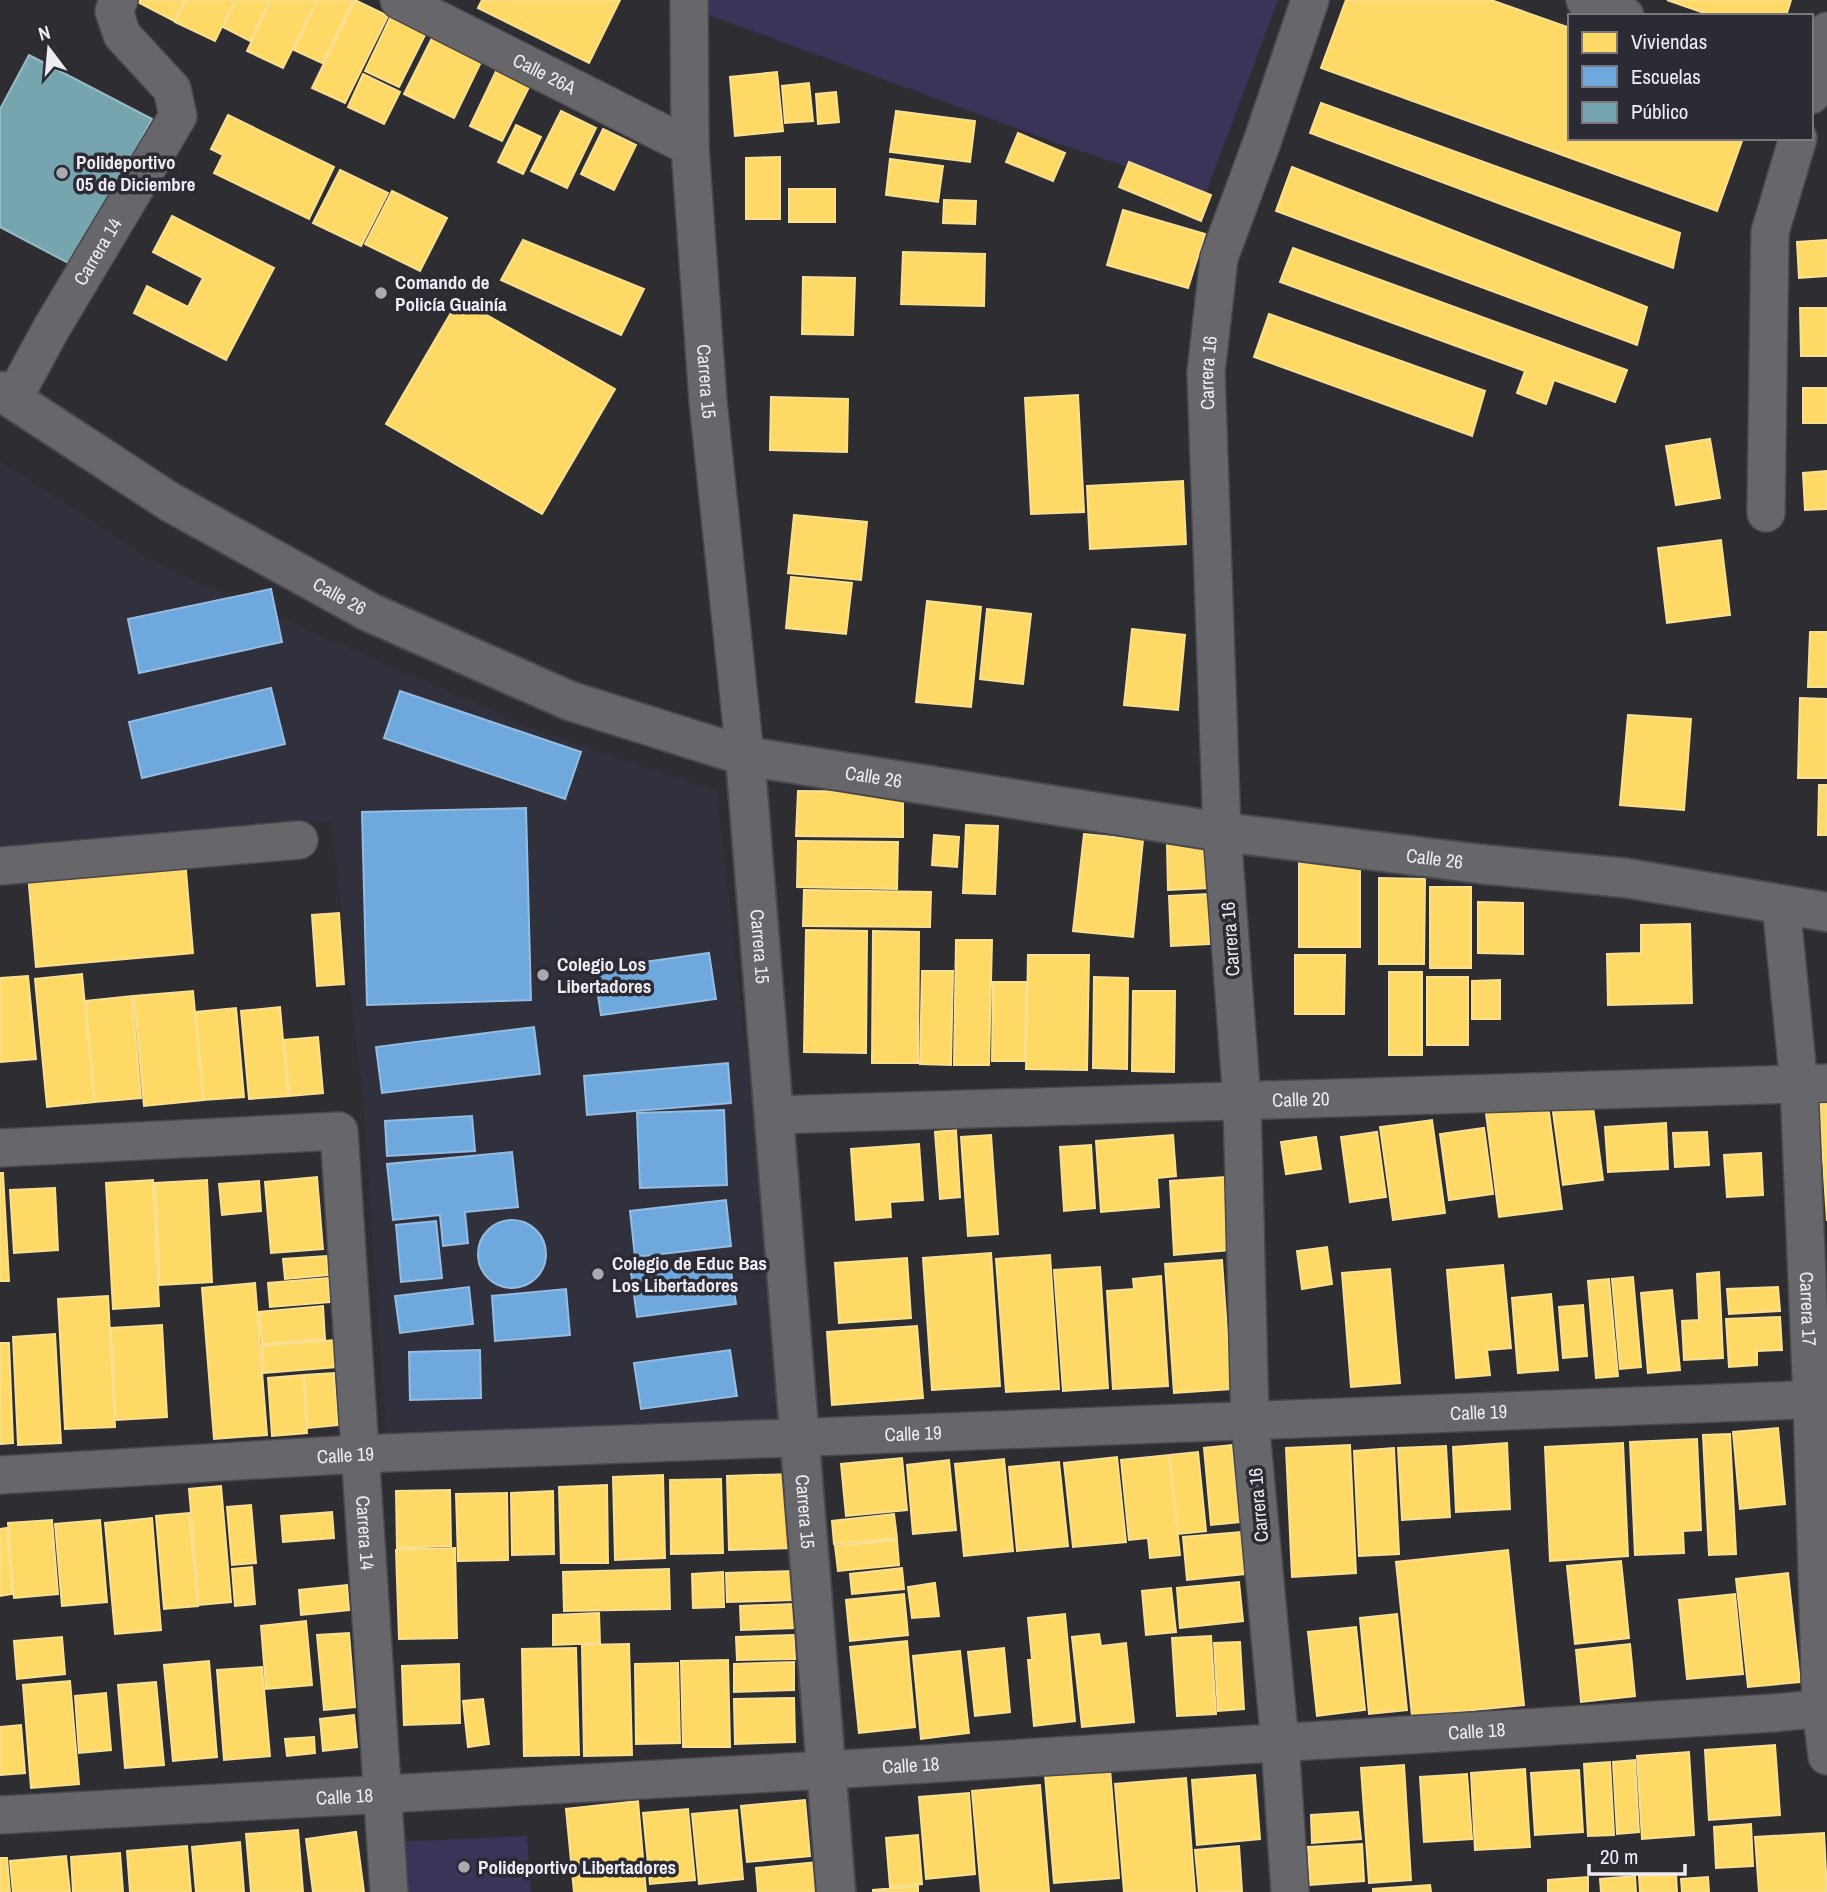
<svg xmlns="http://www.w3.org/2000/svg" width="1827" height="1892" font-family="'Archivo Narrow',sans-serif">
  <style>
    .built { fill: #31303d }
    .green { fill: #3a3459 }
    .homes { fill: #ffd966; stroke: #f9df90; stroke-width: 2 }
    .schools { fill: #6fa8dc; stroke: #94bce3; stroke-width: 2 }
    .public { fill: #76a5af; stroke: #99bac3; stroke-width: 2 }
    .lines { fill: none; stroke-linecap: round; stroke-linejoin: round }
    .minor-casing { stroke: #49494d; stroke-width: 40 }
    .tertiary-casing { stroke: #49494d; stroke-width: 42 }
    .minor { stroke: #67666a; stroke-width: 37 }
    .tertiary { stroke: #67666a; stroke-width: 38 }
    .poi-dot { fill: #a9a9af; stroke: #2c2b34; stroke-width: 2.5 }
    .labels { text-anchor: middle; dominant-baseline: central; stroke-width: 7; stroke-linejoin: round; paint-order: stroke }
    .street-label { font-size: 19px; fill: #ececf2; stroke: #2c2b34 }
    .poi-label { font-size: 19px; font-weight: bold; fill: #ececf2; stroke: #2c2b34; text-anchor: start }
  </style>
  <rect width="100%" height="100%" fill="#2d2d32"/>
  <!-- built -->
  <path class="built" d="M0 461 158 564 534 729 717 790 788 1422 386 1433 363 1100 331 821 0 850Z"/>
  <!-- green -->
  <path class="green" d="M708 0H1278L1206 193 1054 142 709 15Z
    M527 1836 531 1892H400L397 1842Z"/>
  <!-- homes -->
  <path class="homes" d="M134 0H184L174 21Z
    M186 0H235L215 41 175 22Z
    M236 0H270L250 41 223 27Z
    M271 0H317L283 68 247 51Z
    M318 0H353L322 63 294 50Z
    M355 0 388 16 345 103 312 88Z
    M482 0H620L589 63 478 8Z
    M1346 0H1491L1570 28V138H1743L1717 211 1321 68Z
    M1667 0H1791L1786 16H1713Z
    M391 16 426 33 399 87 365 71Z
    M433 36 482 60 454 118 404 94Z
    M498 67 531 83 502 141 470 126Z
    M777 72 783 131 735 136 730 77Z
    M363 74 400 92 384 124 348 107Z
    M809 83 813 121 785 123 782 86Z
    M836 92 839 122 818 124 816 94Z
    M1321 103 1680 233 1673 268 1310 133Z
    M561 111 596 128 567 188 531 171Z
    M896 111 975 121 970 162 890 152Z
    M228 115 334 167 309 219 214 173 223 155 211 149Z
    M516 125 541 137 523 174 498 162Z
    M603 129 636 145 614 190 581 174Z
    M1018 133 1065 153 1053 181 1006 162Z
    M780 157V219H746V158Z
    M890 159 943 166 938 202 886 195Z
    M1129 162 1211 195 1201 221 1119 187Z
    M1292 167 1647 307 1637 345 1276 211Z
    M340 170 388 193 361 246 313 223Z
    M789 189H835V222H789Z
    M392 191 447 218 420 271 365 244Z
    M944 200 976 201 975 224 943 223Z
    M1123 210 1205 234 1188 288 1107 265Z
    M172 216 274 268 226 360 134 313 147 286 188 307 203 278 153 252Z
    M523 240 644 289 621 335 501 280Z
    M1827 240V276L1799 278 1797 242Z
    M1293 248 1627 370 1615 402 1554 380 1546 404 1517 393 1525 371 1280 282Z
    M903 252 985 254 984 306 901 304Z
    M803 277 855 278 853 335 802 334Z
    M459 299 615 389 542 514 386 424Z
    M1800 308H1827V356H1801Z
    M1269 314 1485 391 1472 436 1254 357Z
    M1803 388H1827V423H1803Z
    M1078 395 1084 512 1031 514 1025 398Z
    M771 397 848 399 847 452 770 450Z
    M1710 439 1720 498 1676 505 1666 446Z
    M1827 471V509L1805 510 1803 473Z
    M1183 481 1186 544 1090 549 1087 486Z
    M794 515 867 522 861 580 788 573Z
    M1721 540 1730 615 1667 623 1658 548Z
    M791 577 852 583 846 634 786 628Z
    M927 601 981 607 971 707 916 702Z
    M987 609 1031 614 1023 684 980 679Z
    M1132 629 1185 635 1178 710 1124 705Z
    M1810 632H1827V687H1808Z
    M1800 698 1827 699V778H1798Z
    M1628 715 1691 719 1684 810 1620 805Z
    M1819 785H1827V835H1818Z
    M798 791 903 792V837L796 836Z
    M966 825 998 826 995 894 963 893Z
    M1084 834 1143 840 1133 937 1073 931Z
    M934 835 959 837 957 867 932 865Z
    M798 841 898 842 897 889 797 887Z
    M1208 843 1210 888 1168 890 1167 844Z
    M185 859 193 953 36 967 28 874Z
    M1299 863H1360V947H1299Z
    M1379 878 1425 879 1424 964H1379Z
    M1430 887H1471V968H1430Z
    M804 890 931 892 930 927 803 926Z
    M1208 894 1209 944 1171 946 1169 896Z
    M1478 902 1523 903V954L1478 953Z
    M339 913 344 984 317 986 312 915Z
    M1690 924 1692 1003 1608 1005 1607 954 1641 953V925Z
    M806 930 867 931 866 1053 804 1052Z
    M873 931 919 932 918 1063H872Z
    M956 940H992L989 1065H954Z
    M1028 955H1089L1087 1070 1026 1069Z
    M1295 955H1345L1344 1014H1295Z
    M922 971H953L951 1065 920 1064Z
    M1389 972H1422V1055H1389Z
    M82 974 94 1102 47 1107 35 979Z
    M28 976 36 1059 0 1062V978Z
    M1094 977 1128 978 1127 1069 1093 1068Z
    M1427 977H1468V1045H1427Z
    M1500 980V1019H1472V981Z
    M993 982H1026L1025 1061H992Z
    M193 991 203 1100 144 1106 134 996Z
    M1133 991H1175L1174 1072 1132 1071Z
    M132 996 141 1098 95 1102 86 1001Z
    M280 1007 288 1096 249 1099 241 1011Z
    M236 1008 244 1097 204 1100 196 1012Z
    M318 1037 323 1093 290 1096 284 1040Z
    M1819 1099H1827V1221Z
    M1548 1105 1562 1209 1499 1217 1486 1113Z
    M1593 1107 1603 1180 1563 1185 1553 1112Z
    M1432 1120 1445 1213 1393 1220 1380 1127Z
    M1666 1123 1668 1169 1608 1172 1605 1127Z
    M1484 1128 1493 1194 1449 1200 1440 1134Z
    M956 1130 960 1197 940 1199 935 1132Z
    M1377 1132 1386 1197 1350 1202 1341 1137Z
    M1707 1132 1709 1165 1675 1167 1673 1133Z
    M991 1135 998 1234 968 1236 961 1137Z
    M1173 1135 1176 1176 1157 1178 1159 1207 1101 1212 1096 1141Z
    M1316 1137 1321 1169 1286 1174 1281 1142Z
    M919 1144 923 1200 890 1202 891 1217 856 1220 851 1149Z
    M1091 1145 1095 1208 1064 1211 1060 1147Z
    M1761 1153 1763 1195 1727 1197 1724 1155Z
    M0 1173H3L9 1281H0Z
    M317 1177 323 1249 271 1253 265 1182Z
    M1225 1177 1230 1250 1174 1255 1170 1181Z
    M153 1180 159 1306 113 1309 106 1183Z
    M207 1180 212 1282 160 1285 155 1183Z
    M259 1181 261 1211 222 1215 219 1184Z
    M55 1188 58 1250 14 1253 10 1190Z
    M1327 1247 1332 1284 1302 1289 1297 1251Z
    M991 1253 1000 1386 932 1390 923 1258Z
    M1050 1255 1059 1389 1006 1392 996 1259Z
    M327 1256 328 1275 285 1279 283 1259Z
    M907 1258 911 1318 839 1323 835 1263Z
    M1222 1260 1231 1389 1174 1393 1165 1264Z
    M1503 1265 1511 1348 1487 1350 1490 1375 1456 1378 1447 1270Z
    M1100 1267 1108 1388 1063 1391 1054 1270Z
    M1390 1269 1400 1383 1351 1387 1342 1273Z
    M1719 1272 1723 1358 1684 1360 1682 1321 1699 1320 1697 1274Z
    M1161 1276 1168 1386 1113 1389 1107 1291 1134 1289 1133 1279Z
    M1633 1277 1641 1367 1620 1369 1612 1279Z
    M328 1278 330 1302 270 1307 268 1283Z
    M1609 1279 1618 1376 1596 1378 1588 1281Z
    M255 1283 267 1435 214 1439 202 1288Z
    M1778 1287 1780 1311 1729 1314 1727 1289Z
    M1672 1290 1680 1370 1648 1373 1641 1293Z
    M1551 1294 1558 1370 1518 1373 1512 1298Z
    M108 1296 115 1427 65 1429 58 1299Z
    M1583 1305 1587 1356 1563 1358 1559 1307Z
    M323 1306 325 1339 262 1344 259 1312Z
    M1780 1317 1782 1350 1757 1351V1365L1729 1367 1726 1319Z
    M162 1325 167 1417 116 1420 111 1328Z
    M917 1326 923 1398 832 1405 827 1332Z
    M55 1334 61 1443 18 1445 13 1337Z
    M335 1340 337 1367 264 1373 262 1346Z
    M0 1343H9L13 1443 0 1444Z
    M334 1373 338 1425 308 1428 304 1375Z
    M303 1375 307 1433 272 1436 268 1378Z
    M1778 1428 1785 1504 1740 1509 1733 1432Z
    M1730 1434 1736 1554 1709 1555 1703 1435Z
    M1697 1439 1701 1530 1683 1531 1684 1553 1635 1555 1630 1442Z
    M1507 1443 1510 1509 1456 1512 1453 1447Z
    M1623 1443 1628 1556 1550 1561 1545 1447Z
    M1232 1445 1240 1522 1211 1525 1204 1448Z
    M1350 1445 1356 1573 1292 1577 1286 1448Z
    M1446 1446 1450 1517 1402 1520 1398 1448Z
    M1394 1448 1399 1554 1359 1556 1354 1451Z
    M1198 1452 1206 1531 1178 1534 1170 1455Z
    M1169 1455 1180 1555 1150 1558 1148 1538 1129 1540 1121 1460Z
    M1117 1457 1126 1542 1073 1547 1064 1463Z
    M902 1458 907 1510 846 1516 841 1464Z
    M1004 1459 1013 1551 964 1556 955 1464Z
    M949 1460 956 1530 913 1534 907 1465Z
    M1059 1462 1068 1546 1017 1551 1009 1467Z
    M791 1474 793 1548 729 1550 727 1476Z
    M663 1475 665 1558 615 1560 613 1477Z
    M721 1479 723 1553 671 1554 670 1480Z
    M607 1485 608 1563H561L559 1487Z
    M221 1486 231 1602 199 1605 189 1489Z
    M450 1490 451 1546 397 1548 396 1491Z
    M553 1491 554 1554 512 1555 511 1493Z
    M507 1493 508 1560 458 1561 456 1494Z
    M251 1505 256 1563 232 1565 227 1507Z
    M332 1512 334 1538 283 1542 281 1516Z
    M189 1513 198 1606 164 1609 156 1516Z
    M894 1514 897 1538 834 1544 832 1521Z
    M152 1518 161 1630 115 1634 105 1523Z
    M52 1520 58 1594 14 1598 8 1523Z
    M100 1520 107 1602 62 1606 55 1524Z
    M7 1528 12 1594 0 1596V1529Z
    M1241 1532 1245 1574 1187 1580 1183 1537Z
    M897 1540 899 1565 838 1571 835 1546Z
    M455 1548 457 1638 399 1639 396 1550Z
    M1508 1550 1524 1705 1412 1716 1396 1562Z
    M1621 1561 1629 1638 1575 1644 1567 1566Z
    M252 1567 255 1604 235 1606 232 1569Z
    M902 1568 904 1589 852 1594 850 1574Z
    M669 1569 670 1609 564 1611 563 1572Z
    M793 1571 794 1600 727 1602 726 1573Z
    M723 1572 724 1607 693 1608 692 1574Z
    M1788 1573 1800 1682 1748 1687 1736 1579Z
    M1239 1582 1243 1621 1180 1628 1177 1588Z
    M935 1583 939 1616 912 1618 908 1587Z
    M347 1585 349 1610 301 1615 299 1590Z
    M1171 1588 1176 1632 1146 1635 1142 1591Z
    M904 1594 908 1635 850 1641 846 1600Z
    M1735 1594 1743 1674 1687 1679 1679 1600Z
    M794 1604 795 1628 741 1630 740 1606Z
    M599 1613 600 1643 553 1645V1615Z
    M1065 1614 1075 1721 1034 1726 1028 1660H1032L1028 1618Z
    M1397 1614 1407 1710 1369 1714 1360 1618Z
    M306 1621 312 1685 266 1689 261 1626Z
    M1356 1627 1365 1710 1317 1716 1308 1632Z
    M349 1633 355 1707 324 1710 317 1635Z
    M1099 1634 1101 1646 1126 1643 1134 1722 1082 1727 1072 1637Z
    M794 1635 795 1659 737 1660 736 1637Z
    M1211 1636 1216 1714 1177 1716 1172 1638Z
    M62 1637 65 1674 17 1679 14 1641Z
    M907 1641 915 1727 859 1733 850 1647Z
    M1240 1642 1244 1709 1218 1711 1214 1643Z
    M629 1644 632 1755 584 1756 582 1645Z
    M1630 1644 1635 1696 1581 1702 1576 1650Z
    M576 1648 579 1755 524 1756 522 1649Z
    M1004 1648 1010 1712 975 1716 968 1652Z
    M960 1651 969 1733 921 1739 913 1656Z
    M728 1660 730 1747H683L681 1661Z
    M209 1661 217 1757 173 1761 164 1665Z
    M794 1662V1690L734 1692V1664Z
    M678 1663 680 1743 636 1744 635 1664Z
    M459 1664 460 1723 404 1725 402 1666Z
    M262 1667 270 1756 224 1760 217 1670Z
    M70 1681 79 1784 31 1788 23 1685Z
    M156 1682 164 1765 125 1768 118 1685Z
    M106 1693 111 1750 79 1753 75 1696Z
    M794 1698 795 1742 735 1744 734 1699Z
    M483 1699 489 1744 468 1747 463 1701Z
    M354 1715 357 1747 323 1751 320 1719Z
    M21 1725 25 1773 0 1775V1727Z
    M314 1737 315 1753 287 1756 285 1739Z
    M1775 1745 1780 1815 1709 1820 1705 1750Z
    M1689 1752 1694 1835 1642 1839 1637 1756Z
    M1635 1760 1639 1832 1617 1834 1613 1762Z
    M1610 1762 1614 1835 1588 1836 1584 1764Z
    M1404 1765 1411 1880 1369 1883 1361 1768Z
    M1110 1769 1119 1878 1054 1883 1045 1775Z
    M1525 1769 1530 1847 1475 1850 1471 1773Z
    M1579 1770 1583 1832 1535 1835 1531 1773Z
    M1467 1774 1472 1839 1424 1842 1420 1777Z
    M1255 1775 1260 1839 1197 1845 1192 1780Z
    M1186 1778 1195 1892H1124L1115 1784Z
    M1040 1785 1049 1892H981L972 1791Z
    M969 1793 975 1874 926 1879 919 1797Z
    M805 1800 810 1856 747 1862 741 1806Z
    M638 1801 646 1892H574L566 1809Z
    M688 1809 695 1880 650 1884 643 1813Z
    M737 1810 743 1879 699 1884 692 1814Z
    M1358 1812 1361 1839 1312 1843 1311 1815Z
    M1751 1824 1753 1866 1716 1868 1714 1827Z
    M298 1830 303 1892H251L246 1834Z
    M356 1832 364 1892H313L306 1839Z
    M1824 1833 1827 1892H1759L1755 1837Z
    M918 1835 922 1884 890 1887 886 1838Z
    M240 1842 244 1892H196L192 1847Z
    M1362 1844 1364 1881 1310 1885 1308 1847Z
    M187 1846 191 1892H130L127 1851Z
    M1239 1846 1242 1891 1199 1892 1195 1850Z
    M120 1853 123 1892H73L71 1857Z
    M66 1856 70 1892H13L10 1861Z
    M0 1858H7L10 1892H0Z
    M817 1862 820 1892H758L756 1868Z
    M1676 1874 1677 1892H1640L1639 1876Z
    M1635 1876 1636 1892H1601L1600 1879Z
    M1588 1877V1892H1548V1880Z
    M1708 1877 1709 1892H1682L1681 1879Z
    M1430 1885 1431 1892H1373V1889Z
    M918 1886V1892H873V1890Z"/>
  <!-- schools -->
  <path class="schools" d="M271 589 282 642 139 673 128 619Z
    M271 688 285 744 142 778 129 722Z
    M400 691 581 752 565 799 384 738Z
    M526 808 531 1000 367 1005 362 812Z
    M709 953 716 999 601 1015 594 969Z
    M534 1027 540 1074 382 1093 376 1047Z
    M728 1063 731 1103 587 1115 584 1076Z
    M724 1110 727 1185 640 1188 637 1113Z
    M472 1116 475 1151 387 1156 385 1121Z
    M512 1152 518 1207 465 1212 468 1243 443 1246 440 1215 393 1220 387 1164Z
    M726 1200 731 1246 635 1257 630 1211Z
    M478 1254a34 34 0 1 1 68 0a34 34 0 1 1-68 0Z
    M436 1221 442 1278 401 1282 396 1225Z
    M729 1259 736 1304 637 1317 631 1272Z
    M469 1287 473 1324 400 1333 395 1296Z
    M566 1289 570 1335 495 1341 492 1296Z
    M480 1350 481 1398 410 1400 409 1352Z
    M730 1350 737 1396 641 1409 634 1363Z"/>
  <!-- public -->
  <path class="public" d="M29 55 152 119 74 266 0 227V109Z"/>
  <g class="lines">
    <defs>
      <g id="minor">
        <path id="s1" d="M399 0 690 147"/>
        <path id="s2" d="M689 0 690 147 708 401 745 756"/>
        <path d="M1585 0 1625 16"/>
        <path d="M1811 95 1827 31"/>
        <path id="s3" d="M13 399 51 329 178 116 172 89 122 35 114 11 119 0"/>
        <path d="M1766 513 1770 232 1798 138"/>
        <path d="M0 866 299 840"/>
        <path id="s4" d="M1781 904 1799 1085 1812 1399 1821 1708 1827 1756"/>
        <path id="s5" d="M774 1115 1827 1083"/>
        <path id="s6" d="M0 1148 339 1131 389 1892"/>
        <path id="s7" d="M0 1475 359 1454 1827 1399"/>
        <path id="s8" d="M0 1815 826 1770 1773 1713 1827 1708"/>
        <path id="s9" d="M1290 1892 1280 1743 1250 1421 1242 1101 1222 832 1206 372 1219 258 1262 142 1310 0"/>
      </g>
      <g id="tertiary">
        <path id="s10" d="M0 391 170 502 369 612 570 701 745 756 1222 832 1480 864 1626 878 1827 912"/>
        <path id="s11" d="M745 756 836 1892"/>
      </g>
    </defs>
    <!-- minor casing -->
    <use href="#minor" class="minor-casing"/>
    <!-- tertiary casing -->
    <use href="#tertiary" class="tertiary-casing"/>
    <!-- minor -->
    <use href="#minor" class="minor"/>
    <!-- tertiary -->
    <use href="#tertiary" class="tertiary"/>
  </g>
  <!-- markers -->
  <g class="poi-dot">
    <circle cx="62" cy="173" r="7"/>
    <circle cx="381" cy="293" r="7"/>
    <circle cx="543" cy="975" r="7"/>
    <circle cx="598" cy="1274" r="7"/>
    <circle cx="464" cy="1867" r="7"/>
  </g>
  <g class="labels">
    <!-- street labels -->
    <g class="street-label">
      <text stroke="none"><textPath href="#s1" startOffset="163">Calle 26A</textPath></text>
      <text stroke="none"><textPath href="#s3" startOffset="170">Carrera 14</textPath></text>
      <text stroke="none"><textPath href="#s9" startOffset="1522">Carrera 16</textPath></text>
      <text stroke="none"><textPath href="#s2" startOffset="382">Carrera 15</textPath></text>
      <text stroke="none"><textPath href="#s10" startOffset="397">Calle 26</textPath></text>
      <text stroke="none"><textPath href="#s10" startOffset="964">Calle 26</textPath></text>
      <text stroke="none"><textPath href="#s10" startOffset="1531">Calle 26</textPath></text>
      <text transform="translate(1230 939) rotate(-94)">Carrera 16</text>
      <text stroke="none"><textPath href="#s11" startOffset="191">Carrera 15</textPath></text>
      <text stroke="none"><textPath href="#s5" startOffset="527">Calle 20</textPath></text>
      <text stroke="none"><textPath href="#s4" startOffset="406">Carrera 17</textPath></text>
      <text stroke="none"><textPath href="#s7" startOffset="1480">Calle 19</textPath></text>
      <text stroke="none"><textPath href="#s7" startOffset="914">Calle 19</textPath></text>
      <text stroke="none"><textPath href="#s7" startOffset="346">Calle 19</textPath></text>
      <text transform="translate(1258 1505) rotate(-95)">Carrera 16</text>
      <text stroke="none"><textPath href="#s11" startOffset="758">Carrera 15</textPath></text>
      <text stroke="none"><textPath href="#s6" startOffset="742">Carrera 14</textPath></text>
      <text stroke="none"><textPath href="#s8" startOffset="1479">Calle 18</textPath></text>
      <text stroke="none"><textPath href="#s8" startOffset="912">Calle 18</textPath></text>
      <text stroke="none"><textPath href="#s8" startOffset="345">Calle 18</textPath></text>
    </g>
    <!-- poi labels -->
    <g class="poi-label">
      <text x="76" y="162">Polideportivo<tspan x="76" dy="22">05 de Diciembre</tspan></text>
      <text x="395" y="282">Comando de<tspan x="395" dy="22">Policía Guainía</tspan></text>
      <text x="557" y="964">Colegio Los<tspan x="557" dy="22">Libertadores</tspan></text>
      <text x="612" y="1263">Colegio de Educ Bas<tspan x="612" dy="22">Los Libertadores</tspan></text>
      <text x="478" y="1867">Polideportivo Libertadores</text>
    </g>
  </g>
  <!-- legend -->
  <rect x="1568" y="14" width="245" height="126" fill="#2c2b34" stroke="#797880" stroke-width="2"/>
  <rect x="1582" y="32" width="35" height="21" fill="#ffd966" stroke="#797880" stroke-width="2"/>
  <text x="1631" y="49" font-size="21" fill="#ececf2">Viviendas</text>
  <rect x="1582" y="66" width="35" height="21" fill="#6fa8dc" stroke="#797880" stroke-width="2"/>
  <text x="1631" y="84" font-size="21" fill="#ececf2">Escuelas</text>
  <rect x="1582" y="102" width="35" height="21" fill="#76a5af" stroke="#797880" stroke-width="2"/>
  <text x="1631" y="119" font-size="21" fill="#ececf2">Público</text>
  <!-- north arrow -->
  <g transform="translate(49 49) rotate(344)" stroke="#2c2b34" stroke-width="5" paint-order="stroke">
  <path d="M0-5L12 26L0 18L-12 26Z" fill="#ececf2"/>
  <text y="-10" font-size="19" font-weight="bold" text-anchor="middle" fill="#ececf2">N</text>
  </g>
  <!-- scale -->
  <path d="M1589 1864v10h96v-10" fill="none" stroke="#ececf2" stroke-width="3.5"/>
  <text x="1600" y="1864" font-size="21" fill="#ececf2" stroke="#2c2b34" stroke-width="5" paint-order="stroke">20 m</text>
</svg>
